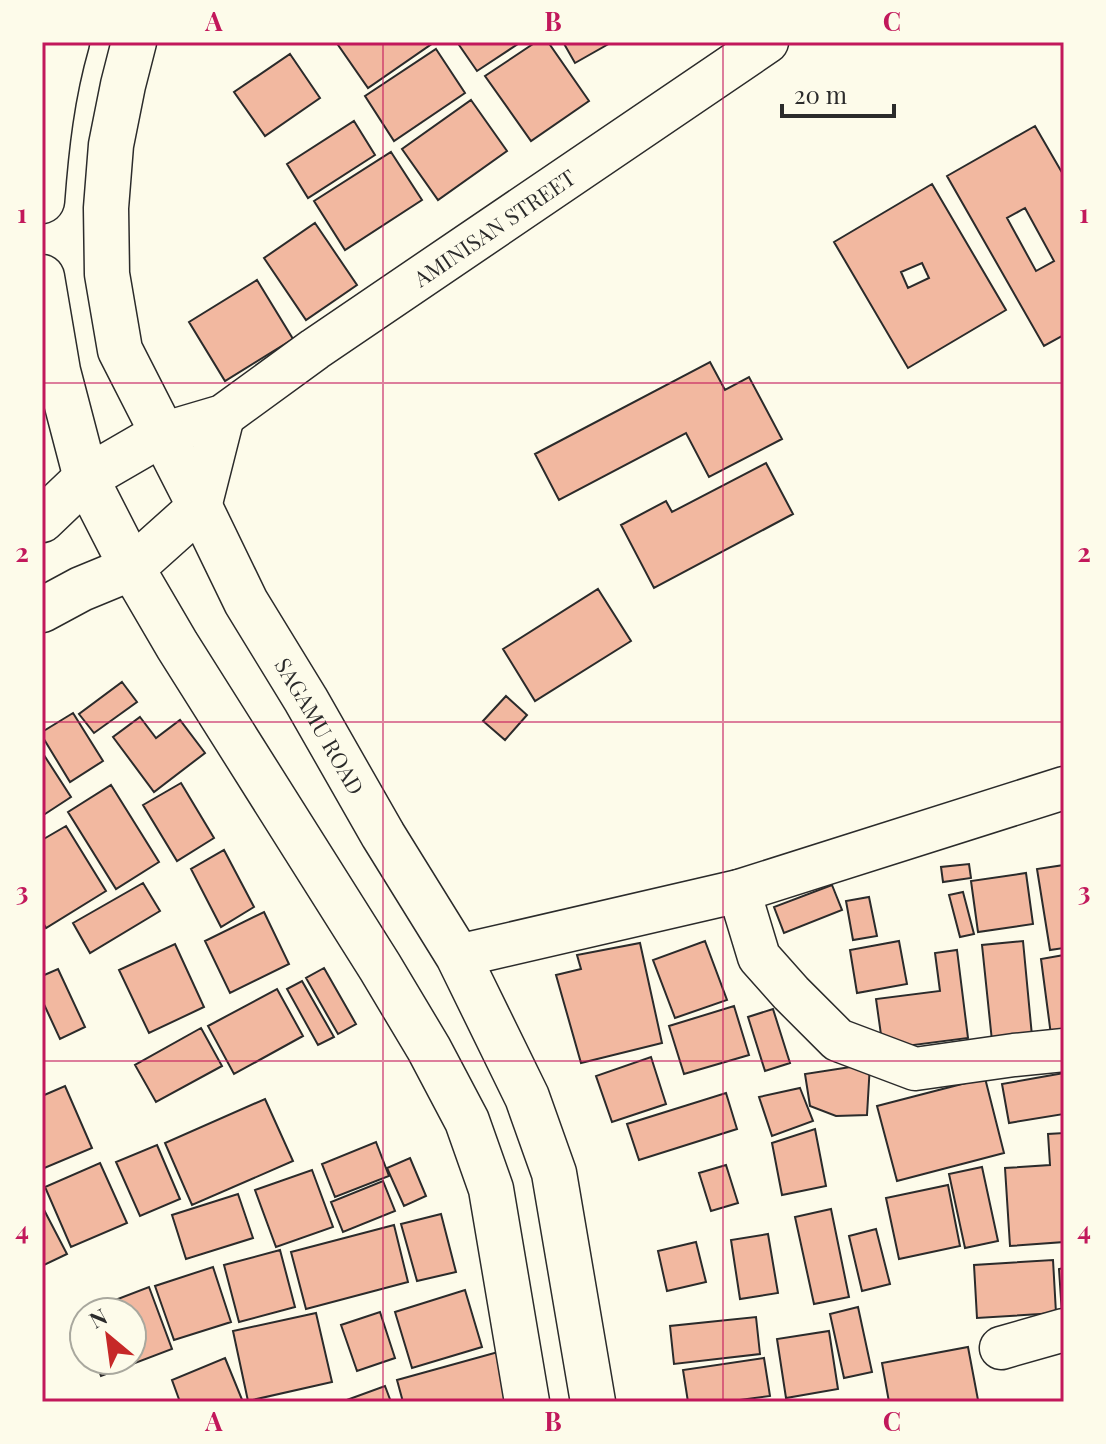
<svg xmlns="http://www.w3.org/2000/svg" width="1106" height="1444" font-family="'Playfair Display',serif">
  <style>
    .building { fill: #f2b8a0; stroke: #2b2b2b; stroke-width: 2; fill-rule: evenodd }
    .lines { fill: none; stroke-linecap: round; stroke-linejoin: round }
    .minor-casing { stroke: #2b2b2b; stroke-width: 45 }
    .major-casing { stroke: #2b2b2b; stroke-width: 47 }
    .highway-casing { stroke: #2b2b2b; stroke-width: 47 }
    .minor { stroke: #fdfbea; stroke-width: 42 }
    .major { stroke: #fdfbea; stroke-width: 44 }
    .highway { stroke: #fdfbea; stroke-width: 44 }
    .grid { fill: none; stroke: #c2185b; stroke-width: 2; stroke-opacity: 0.55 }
    .labels { text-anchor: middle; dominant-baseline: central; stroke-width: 6; stroke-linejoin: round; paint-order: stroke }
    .street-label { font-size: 22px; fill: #2b2b2b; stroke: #fdfbea }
    .neatline { fill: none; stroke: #c2185b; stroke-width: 3 }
    .grid-label { font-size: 26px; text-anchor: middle; font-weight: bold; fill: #c2185b }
  </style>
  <rect width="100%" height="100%" fill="#fdfbea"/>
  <!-- building -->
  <path class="building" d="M336 42H432L433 43 368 88Z
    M457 42H521L477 71Z
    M536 42H548L589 101 531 141 485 76Z
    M563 42H612L575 63Z
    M436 49 465 93 394 141 365 96Z
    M290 54 320 98 265 136 234 92Z
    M471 100 507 151 438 200 402 149Z
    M354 121 375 155 308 198 287 164Z
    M1035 126 1064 176V335L1044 346 947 176ZM1025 208 1054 261 1036 271 1007 218Z
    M391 152 422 200 345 250 314 201Z
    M932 184 1006 310 908 368 834 242ZM922 263 929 278 908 288 901 272Z
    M315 223 357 285 306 320 264 258Z
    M257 280 293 339 225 381 189 322Z
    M710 362 725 390 749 377 782 439 709 477 686 433 559 500 535 454Z
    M766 463 793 514 654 588 621 525 666 501 672 512Z
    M598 589 631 641 535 701 503 649Z
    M122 682 137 702 94 733 79 714Z
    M506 696 527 715 505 740 483 721Z
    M73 713 103 761 70 782 42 736V732Z
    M140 717 156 738 180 720 205 753 154 792 113 737Z
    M42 752 71 797 42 816Z
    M181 783 214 838 177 861 143 805Z
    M111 785 159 862 116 889 68 812Z
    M66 826 106 891 46 928 42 921V840Z
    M224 850 254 907 221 927 191 869Z
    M969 864 971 878 943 882 941 867Z
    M1064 865V948L1050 950 1037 869Z
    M1026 873 1033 924 978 932 971 881Z
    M143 883 160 911 90 953 73 923Z
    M832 885 842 910 784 933 774 907Z
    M963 892 974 934 960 937 949 895Z
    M869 897 877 936 853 940 846 901Z
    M264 912 289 964 230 993 205 941Z
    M705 941 727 1000 675 1018 653 960Z
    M899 941 907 984 857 993 850 950Z
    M1023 941 1032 1036 992 1041 982 945Z
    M640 943 662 1043 581 1063 556 975 581 969 577 955Z
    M175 944 204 1007 149 1033 119 970Z
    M957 950 968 1038 883 1049 876 999 940 991 935 953Z
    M1064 955V1033L1051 1035 1041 959Z
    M324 968 356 1024 338 1034 306 978Z
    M58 969 85 1027 60 1039 42 1000V976Z
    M302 981 334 1037 318 1045 287 989Z
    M277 989 303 1036 234 1074 208 1026Z
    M734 1006 749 1055 684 1074 669 1026Z
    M773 1009 790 1063 765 1071 748 1017Z
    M201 1028 222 1066 156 1102 135 1065Z
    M651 1057 666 1104 612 1122 596 1076Z
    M870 1064 867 1115 836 1116 810 1106 805 1074Z
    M1064 1073V1114L1009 1123 1002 1084Z
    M985 1078 1004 1153 897 1181 877 1106Z
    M65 1086 92 1148 42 1169V1096Z
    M800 1088 813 1121 772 1136 759 1097Z
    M726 1093 737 1129 639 1160 627 1124Z
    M265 1099 293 1161 192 1205 165 1143Z
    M815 1129 826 1186 782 1195 772 1143Z
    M1064 1133V1242L1010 1246 1005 1168 1050 1165 1048 1134Z
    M376 1142 389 1176 335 1197 322 1164Z
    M157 1145 180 1199 140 1216 116 1162Z
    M410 1158 426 1196 404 1206 387 1168Z
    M100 1163 127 1223 71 1247 45 1187Z
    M726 1165 738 1203 711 1211 699 1173Z
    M982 1167 998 1241 965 1248 949 1174Z
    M312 1170 333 1227 276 1247 255 1190Z
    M383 1181 395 1211 343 1232 331 1202Z
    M948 1185 960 1246 899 1259 886 1198Z
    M238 1194 253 1238 186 1259 172 1215Z
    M42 1206 67 1254 42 1266Z
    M831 1209 849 1297 814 1304 795 1217Z
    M441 1214 456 1272 417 1281 401 1224Z
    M394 1225 408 1282 306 1309 291 1252Z
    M876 1229 890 1284 862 1291 849 1236Z
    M768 1234 778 1293 740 1299 731 1240Z
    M696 1242 706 1282 667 1291 658 1251Z
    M280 1250 295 1307 239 1322 224 1265Z
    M1053 1260 1056 1313 977 1318 974 1265Z
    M213 1267 231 1322 174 1340 155 1286Z
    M1064 1268V1314H1062L1059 1269Z
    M149 1287 172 1349 101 1376 95 1360H132V1312H84Z
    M465 1290 482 1347 412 1368 395 1312Z
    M858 1307 872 1372 844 1378 830 1314Z
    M380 1312 395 1358 357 1371 341 1325Z
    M316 1313 332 1382 248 1401 233 1331Z
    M756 1317 760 1354 674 1364 670 1326Z
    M829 1331 838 1389 786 1398 777 1339Z
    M968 1347 978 1400 965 1402H889L882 1363Z
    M498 1352 507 1402H403L397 1380Z
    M225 1358 243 1402H180L172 1380Z
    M764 1358 770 1396 725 1402H688L683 1370Z
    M385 1386 391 1402H344V1401Z"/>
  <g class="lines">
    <defs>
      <g id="minor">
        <path id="s1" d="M162 434 223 416 315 349 767 42"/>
        <path d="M200 507 223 416"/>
        <path d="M739 891 759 957 791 993 838 1040 915 1069 1014 1055 1064 1050"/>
        <path d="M458 956 739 891 1064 788"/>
        <path d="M1001 1348 1064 1330"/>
      </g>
      <path id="major" d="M42 520 86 478 162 434
        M42 610 81 589 132 568 200 507"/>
      <g id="highway">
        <path id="s2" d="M134 42 123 85 111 145 106 208 107 274 120 350 200 507 246 602 306 700 383 835 458 956 527 1097 554 1173 593 1402"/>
        <path d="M42 201C46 147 52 94 67 42"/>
        <path d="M42 277 58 371 86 478 132 568 177 645 380 967 429 1049 467 1121 491 1189 527 1402"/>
      </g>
    </defs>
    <!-- minor casing -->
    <use href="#minor" class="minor-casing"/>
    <!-- major casing -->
    <use href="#major" class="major-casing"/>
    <!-- highway casing -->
    <use href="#highway" class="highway-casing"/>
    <!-- minor -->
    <use href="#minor" class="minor"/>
    <!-- major -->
    <use href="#major" class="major"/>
    <!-- highway -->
    <use href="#highway" class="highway"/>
  </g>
  <!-- grid -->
  <path class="grid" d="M383 42V1402M723 42V1402M42 383H1064M42 722H1064M42 1061H1064"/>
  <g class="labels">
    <!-- street labels -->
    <g class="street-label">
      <text stroke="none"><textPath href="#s1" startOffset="394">AMINISAN STREET</textPath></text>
      <text stroke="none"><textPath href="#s2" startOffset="738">SAGAMU ROAD</textPath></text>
    </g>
  </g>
  <!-- border -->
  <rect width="1106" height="1444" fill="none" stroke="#fdfbea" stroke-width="88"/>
  <!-- north arrow -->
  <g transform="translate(108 1336) rotate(331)"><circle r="38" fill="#fdfbea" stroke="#a9a89e" stroke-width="2"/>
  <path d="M0-6L14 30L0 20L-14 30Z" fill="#c62828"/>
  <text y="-12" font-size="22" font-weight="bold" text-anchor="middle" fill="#2b2b2b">N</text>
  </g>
  <!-- scale -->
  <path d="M782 104v12h112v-12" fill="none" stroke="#2b2b2b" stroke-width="4"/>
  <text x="794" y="104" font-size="24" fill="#2b2b2b" stroke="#fdfbea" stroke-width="6" paint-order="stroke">20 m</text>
  <rect x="44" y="44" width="1018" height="1356" class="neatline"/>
  <g class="grid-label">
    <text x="214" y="31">A</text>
    <text x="553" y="31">B</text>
    <text x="892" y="31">C</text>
    <text x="22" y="223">1</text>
    <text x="1084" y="223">1</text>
    <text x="22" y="562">2</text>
    <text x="1084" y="562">2</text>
    <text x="22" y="901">3</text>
    <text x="1084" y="901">3</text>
    <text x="22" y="1240">4</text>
    <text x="1084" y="1240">4</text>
    <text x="214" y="1431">A</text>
    <text x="553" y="1431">B</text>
    <text x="892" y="1431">C</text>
  </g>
</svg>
